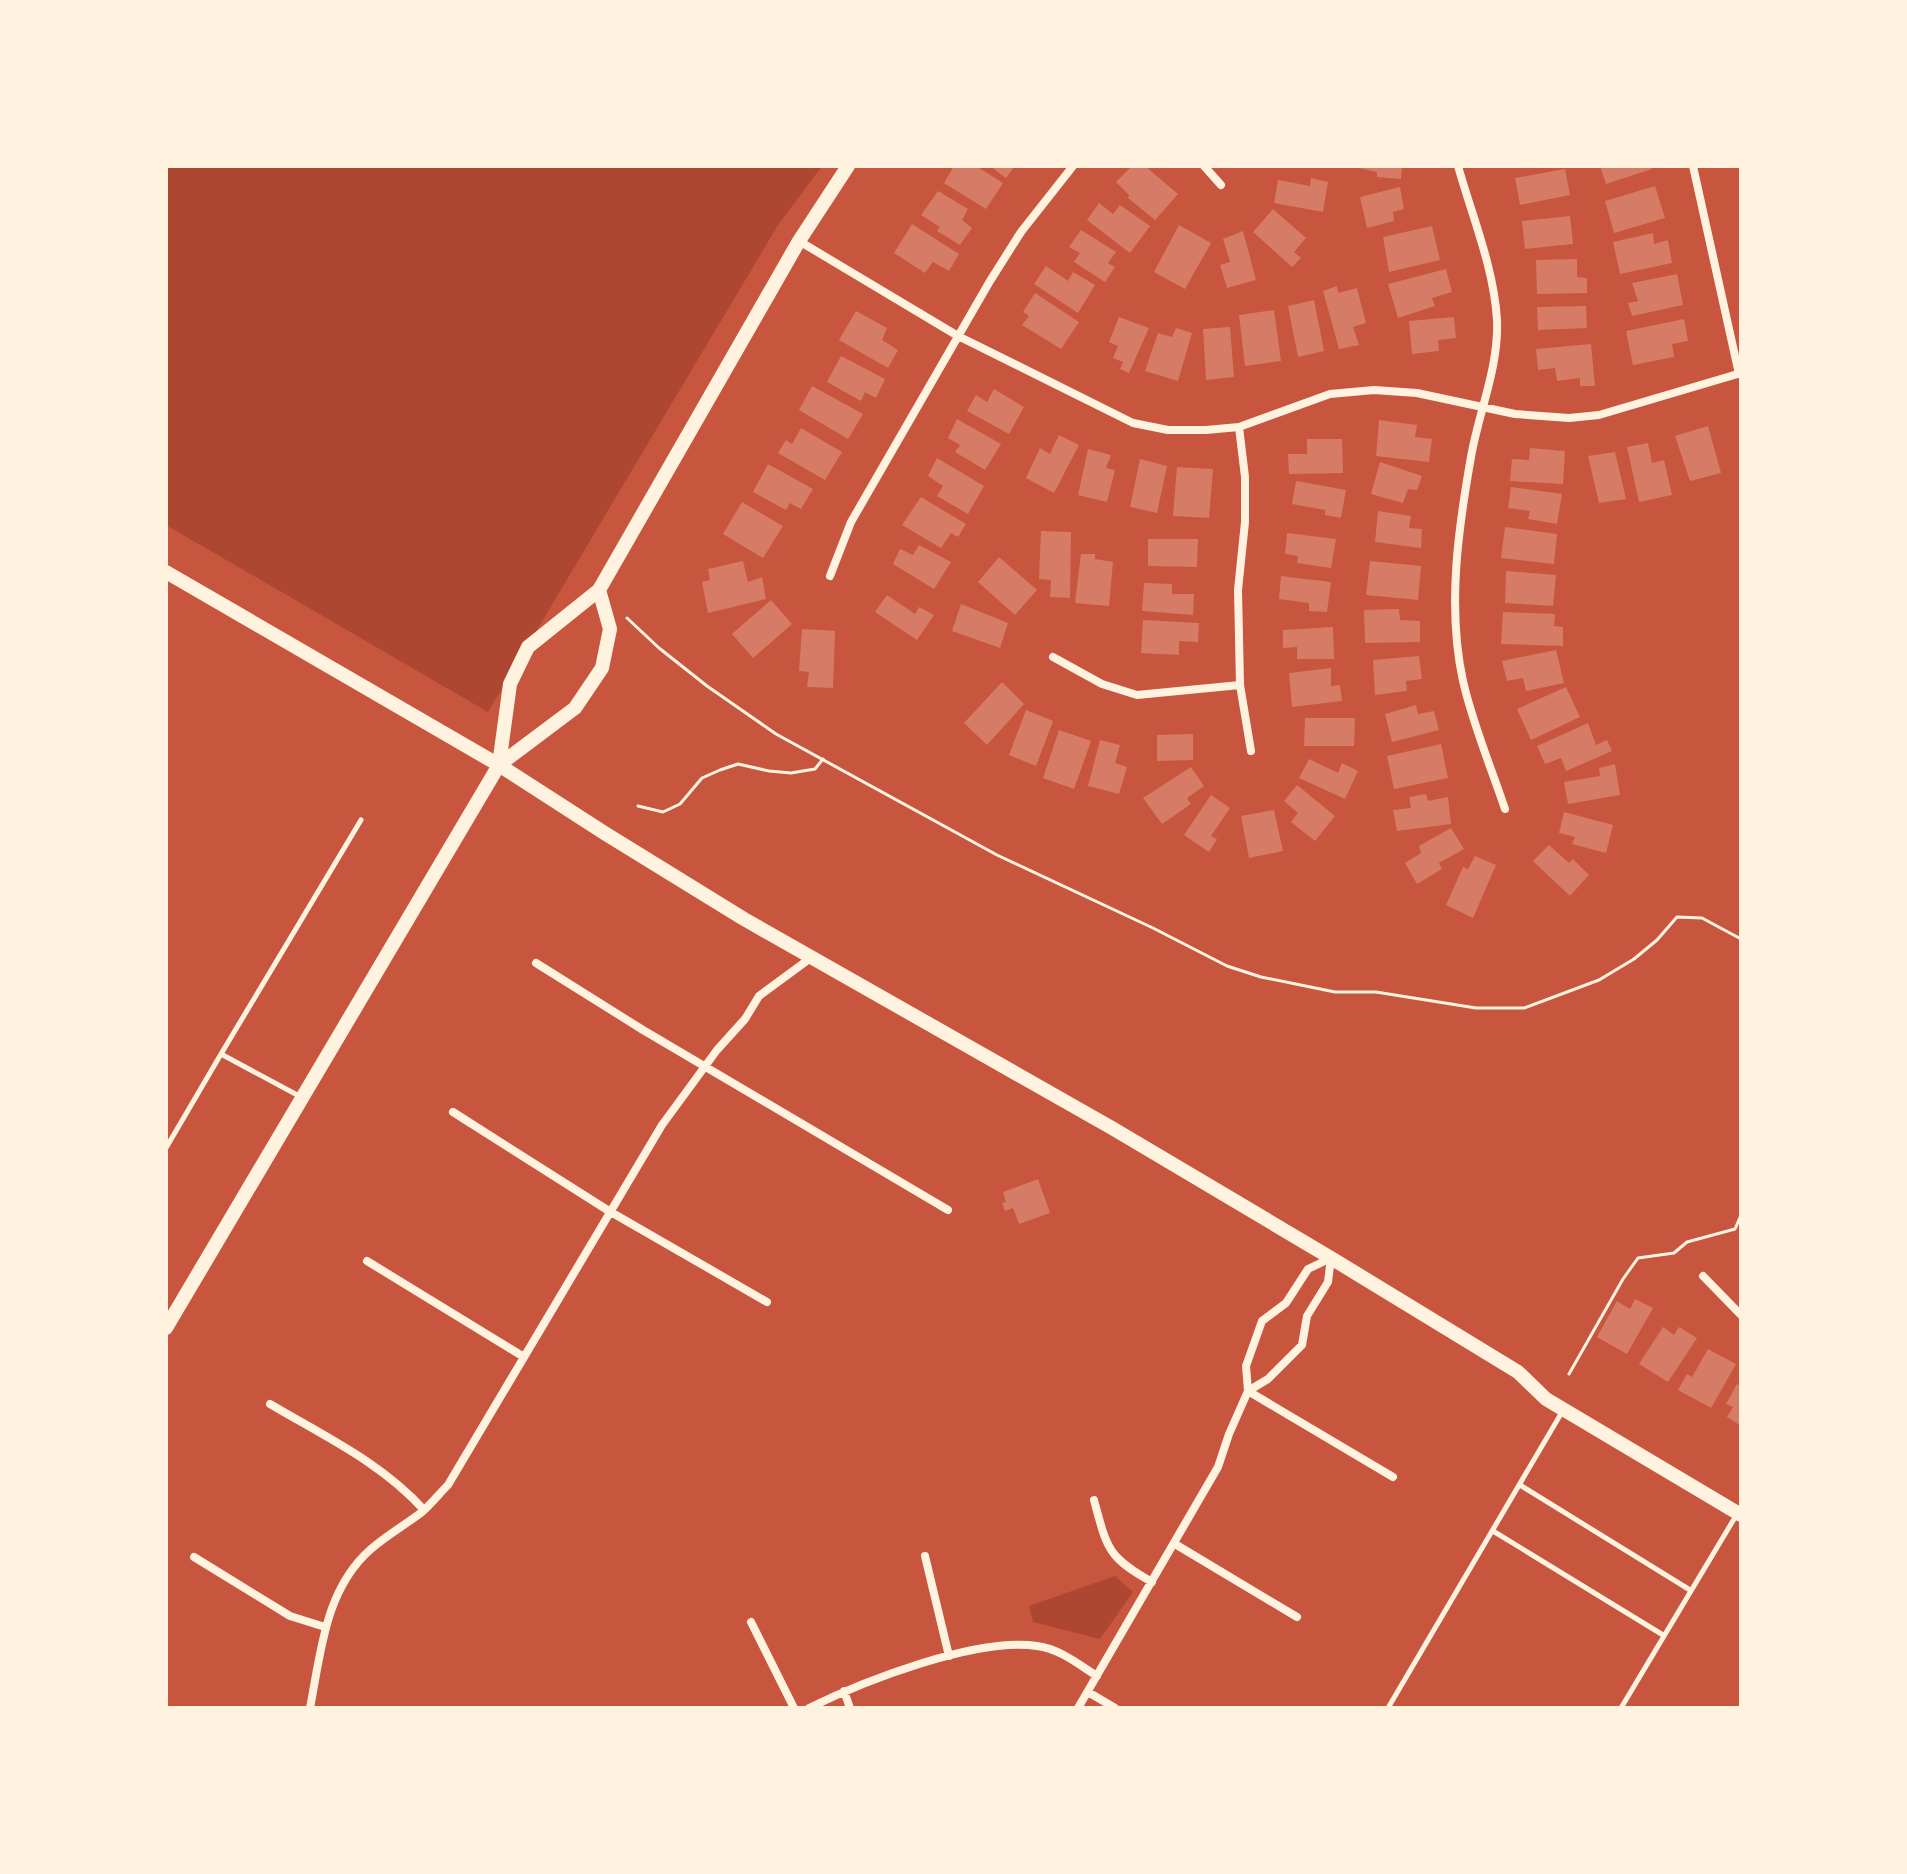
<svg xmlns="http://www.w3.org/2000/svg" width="1907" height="1874" viewBox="0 0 1907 1874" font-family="'Alegreya Sans',sans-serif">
<rect width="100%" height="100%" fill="#c8553d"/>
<path fill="#ae4732" d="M166 166H822L778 225 488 712 166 525Z
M1115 1576 1133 1592 1100 1639 1033 1622 1029 1606Z"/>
<path fill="#d67c66" d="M954 166H976L1003 183 986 209 944 183Z
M990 166H1015L1006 178Z
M1132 166H1145L1178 194 1155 220 1128 198 1129 195 1116 182Z
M1350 166H1402L1401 179 1377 177V172Z
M1600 166H1651L1652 169 1606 184Z
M1565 169 1570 195 1520 205 1515 178Z
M1311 178 1328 182 1323 212 1274 203 1278 180 1310 186Z
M1655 186 1665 218 1614 233 1605 201Z
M1400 187 1404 209 1393 212 1394 221 1367 228 1360 197Z
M938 191 968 209 962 220 972 228 960 245 937 231 940 227 921 215Z
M1099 203 1113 214 1120 205 1150 226 1130 253 1087 220Z
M1273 209 1306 238 1294 252 1301 258 1292 267 1253 232Z
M1570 216 1573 244 1525 249 1522 221Z
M912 224 959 254 949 271 933 262 925 273 894 253Z
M1179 225 1211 243 1185 289 1154 272Z
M1432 226 1440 260 1389 272 1383 237Z
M1081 230 1116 252 1108 263 1115 267 1105 282 1074 262 1080 253 1069 247Z
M1243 231 1256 280 1227 288 1220 265 1230 262 1223 239Z
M1653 233 1654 244 1668 240 1672 263 1620 274 1613 242Z
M1577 259V277L1587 278V293L1537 294 1536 260Z
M1046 266 1068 281 1073 272 1095 285 1078 313 1034 284Z
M1446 269 1452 292 1432 298 1435 306 1398 318 1388 284Z
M1677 274 1683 305 1632 316 1628 303 1638 301 1632 283Z
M1337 286 1338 293 1357 288 1366 323 1353 327 1359 345 1339 349 1323 291Z
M1035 293 1079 322 1061 349 1022 325 1029 316 1023 312Z
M1314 300 1324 351 1298 357 1288 306Z
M1586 306 1587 328 1538 330 1537 307Z
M1274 310 1281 361 1245 366 1239 315Z
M856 311 887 328 882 340 898 350 888 368 839 340Z
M1119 317 1149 328 1129 373 1120 369 1123 362 1113 358 1118 346 1109 342Z
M1454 317 1456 338 1438 340 1439 351 1412 354 1409 321Z
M1684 319 1688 341 1672 344 1674 357 1633 365 1626 331Z
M1230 327 1234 377 1206 380 1203 329Z
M1176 328 1192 333 1178 381 1145 371 1158 333 1172 337Z
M1591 344 1595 386H1580V378L1557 381 1555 368 1538 370 1536 349Z
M841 356 885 379 876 398 865 392 861 401 827 382Z
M812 386 863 414 848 439 799 410Z
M994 389 1024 407 1009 434 967 411 976 395 987 402Z
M957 419 1001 444 985 470 955 452 960 445 948 438Z
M1379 420 1417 425 1415 437 1432 439 1429 462 1376 456Z
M1708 426 1721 473 1690 481 1675 436Z
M801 428 842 452 825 480 778 453 786 440 792 444Z
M1059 435 1079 445 1054 493 1026 478 1040 448 1050 454Z
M1307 439H1342L1343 473 1289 474 1288 454H1307Z
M1648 443 1652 463 1664 460 1672 495 1639 502 1627 447Z
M1530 448 1565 451 1563 484 1510 481 1512 459 1529 460Z
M1088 449 1111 455 1106 468 1115 470 1107 502 1078 495Z
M1615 452 1626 499 1599 503 1588 456Z
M937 458 984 486 968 514 937 496 943 486 928 476Z
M1140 459 1167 466 1157 513 1130 507Z
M1380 462 1422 476 1417 490 1408 489 1403 503 1371 494Z
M768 464 813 489 801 509 790 503 786 510 753 492Z
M1177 467 1213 469 1209 518 1173 516Z
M1296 481 1346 490 1341 518 1325 515V510L1292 504Z
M1511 487 1562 494 1557 524 1528 519 1530 511 1508 508Z
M921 497 966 524 958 537 951 533 941 548 902 525Z
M742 502 783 526 763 558 723 534Z
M1378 511 1411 516 1409 528 1422 529 1421 548 1375 542Z
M1505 527 1557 534 1554 564 1501 558Z
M1041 531 1071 532 1070 598 1050 597 1051 580 1039 579Z
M1287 533 1336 539 1331 568 1297 563 1298 556 1285 554Z
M1148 539H1198L1197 567 1148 566Z
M919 545 951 562 934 589 893 564 900 549 913 555Z
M1081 554H1095V559L1113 562 1109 606 1075 603Z
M999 557 1037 590 1015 615 978 582Z
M743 561 748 582 762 577 766 599 708 613 702 582 710 580 708 569Z
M1370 561 1421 566 1418 600 1366 595Z
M1506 571 1556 575 1553 606 1505 603Z
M1281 576 1331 582 1327 612 1309 611V603L1279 599Z
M1144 583 1172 584V594H1194L1193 615 1142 611Z
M887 595 915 614 919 607 934 615 917 640 875 612Z
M771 600 792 624 753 658 732 634Z
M961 604 1008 623 1000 648 952 631Z
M1399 609 1400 620 1420 621V642L1365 643 1364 610Z
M1503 612 1555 614 1554 626 1563 627V646L1501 644Z
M1143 620 1199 623 1198 642 1179 641V655L1141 653Z
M1333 627 1334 659H1297V647L1283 648V630Z
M802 629 835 631 833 688 807 687 809 672 799 671Z
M1556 650 1564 683 1526 691 1523 678 1507 681 1502 661Z
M1419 656 1422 679 1406 681 1407 691 1375 695 1373 660Z
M1331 668V686L1340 685 1342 701 1292 707 1289 673Z
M1002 682 1024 704 987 745 964 723Z
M1566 687 1580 717 1531 740 1517 709Z
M1416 705 1418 714 1434 711 1439 730 1392 742 1385 714Z
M1026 710 1053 721 1036 766 1009 755Z
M1305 718H1355L1354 746H1304Z
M1588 723 1596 745 1607 740 1612 751 1566 771 1561 758 1545 764 1537 746Z
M1059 730 1091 741 1074 789 1043 778Z
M1193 734V760L1157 761V735Z
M1100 740 1120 745 1115 763 1127 767 1119 794 1088 786Z
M1441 744 1448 778 1394 789 1387 756Z
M1309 759 1338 773 1342 763 1358 771 1345 799 1299 778Z
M1615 764 1620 795 1568 804 1564 782 1600 776 1599 768Z
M1191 767 1204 786 1187 798 1191 804 1162 824 1143 798Z
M1297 785 1335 816 1315 841 1291 822 1298 813 1284 801Z
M1426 794 1428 801 1448 797 1451 824 1397 831 1393 810 1411 808 1409 797Z
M1211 795 1230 808 1211 836 1217 839 1209 852 1184 835Z
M1274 810 1283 851 1249 858 1241 816Z
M1564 812 1613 825 1606 853 1572 844 1575 837 1559 833Z
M1451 828 1464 849 1439 863 1442 869 1417 884 1405 863 1421 853 1419 846Z
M1549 845 1569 863 1573 859 1589 875 1570 896 1533 861Z
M1475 856 1496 865 1473 918 1446 905 1463 867 1468 869Z
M1038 1179 1050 1213 1019 1224 1013 1208 1005 1211 1002 1203 1006 1202 1003 1192Z
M1635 1299 1653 1308 1627 1354 1597 1337 1617 1301 1630 1309Z
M1663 1327 1674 1335 1679 1327 1697 1338 1668 1382 1639 1364Z
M1708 1349 1736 1364 1711 1408 1678 1390 1687 1374 1692 1377Z
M1737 1384 1741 1387V1426L1727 1417 1733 1407 1726 1404Z"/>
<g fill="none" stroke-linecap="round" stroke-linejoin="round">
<path stroke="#fff3e0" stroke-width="3" d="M627 618 659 648 707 686 776 734 997 855 1153 928 1227 966 1261 977 1335 992H1376L1476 1008H1524L1599 980 1634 959 1657 940 1677 917 1702 918 1741 939
M638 806 663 812 680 804 702 778 720 770 738 764 769 771 791 773 815 769 823 759
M1569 1374 1623 1279 1638 1258 1674 1253 1687 1242 1735 1229 1741 1215"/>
<path stroke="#fff3e0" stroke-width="5" d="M221 1054 361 820
M166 1148 221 1054 301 1097
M1520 1485 1690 1590
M1493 1531 1663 1635
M1388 1708 1562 1412
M1621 1708 1737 1514"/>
<path stroke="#fff3e0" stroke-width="8" d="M1204 166 1221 185
M1458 166C1472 216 1494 268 1497 320 1499 367 1479 411 1471 457 1458 530 1447 608 1463 681 1473 725 1491 767 1505 809
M1693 166 1739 374
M799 241 958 336 1133 423 1168 430H1206L1239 427 1330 394 1374 390 1417 393 1515 414 1569 418 1599 415 1741 373
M1239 427 1245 477V522L1238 590 1240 685 1251 751
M830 576 851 522 990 281 1021 232 1073 166
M1053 657 1102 684 1137 695 1240 685
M536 963 643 1030 948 1210
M453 1112 609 1211 767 1302
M367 1261 524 1357
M1703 1276 1741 1315
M1248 1391 1393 1477
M1248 1391 1268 1379 1302 1345 1307 1316 1328 1282 1331 1258
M270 1404C324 1436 382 1463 424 1510
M1094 1500C1107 1548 1107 1557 1152 1582
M1175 1544 1297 1617
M925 1556 949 1656
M194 1557 290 1616 325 1627
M751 1622 794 1708
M844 1691 850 1708
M1088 1692 1115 1708
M310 1708C321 1652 325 1589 371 1549 387 1535 405 1525 422 1512 431 1504 439 1494 448 1485L662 1125 717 1050 745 1019 759 996 812 957
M809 1708C864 1681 976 1637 1037 1646 1060 1649 1078 1664 1097 1676
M1078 1708 1218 1467 1229 1434 1248 1391 1246 1366 1262 1321 1286 1303 1308 1269 1331 1258"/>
<path stroke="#fff3e0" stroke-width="14" d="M499 765 575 708 602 668 610 629 599 590
M166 1328 499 765 510 684 528 647 599 590 799 241 848 166"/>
<path stroke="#fff3e0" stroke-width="14" d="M166 572 499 765 606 834 744 919 1112 1128 1331 1258 1518 1372 1546 1399 1741 1515"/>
</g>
<rect width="1907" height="1874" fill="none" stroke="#fff3e0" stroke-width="336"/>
</svg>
